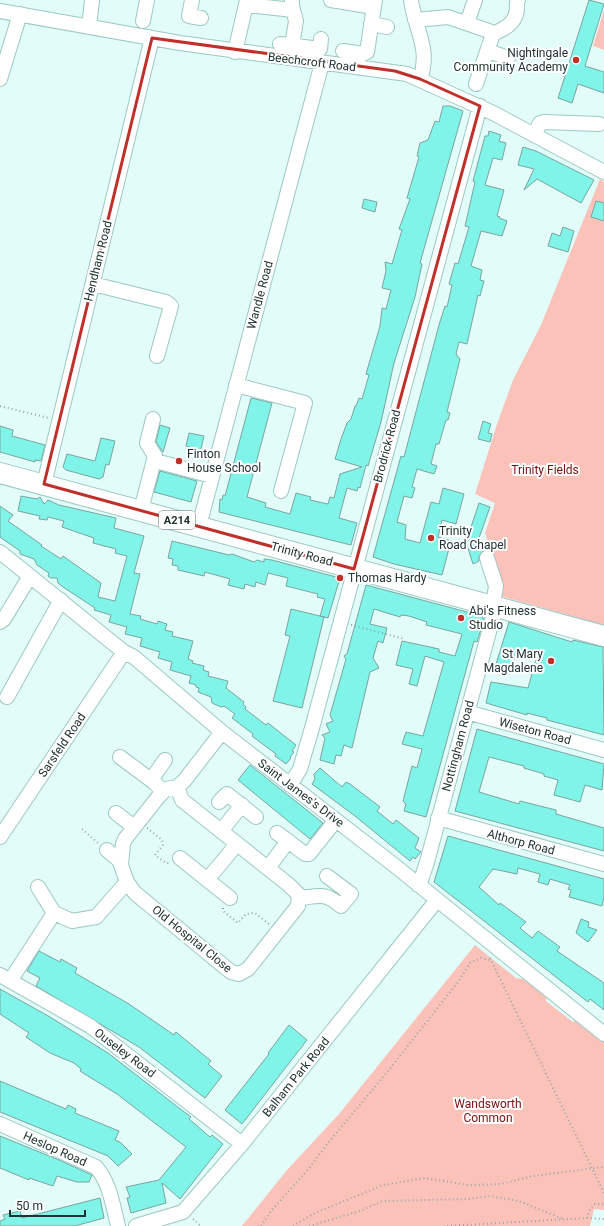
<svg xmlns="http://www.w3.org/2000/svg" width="604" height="1226" viewBox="0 0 604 1226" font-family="Roboto,sans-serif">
<rect width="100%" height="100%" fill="#e2fdf9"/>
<path fill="#fbc2ba" d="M604 10V50L593 46Z
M600 179 604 182V625L500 596 503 591 485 533 495 503 475 494 497 424 513 380 541 325Z
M475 945 516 978 523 979 547 997 546 1001 573 1022 576 1018 604 1042V1210L594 1209 590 1226H242L287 1170 339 1114Z"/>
<path fill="#80f4e8" stroke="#79a5a0" d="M589 0 604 4 585 66 604 72V93L578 84 572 103 558 98Z
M443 106H450L463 111 420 263 422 264 415 297 394 363 381 422 368 466 366 465 360 488 358 487 357 491 347 488 339 518 357 523 351 545 219 512 220 499 222 500 223 495 225 496 251 398 272 403 247 497 266 503 265 507 290 514 296 493 311 497 310 500 328 504 330 497 334 498 340 474 362 467 335 459 341 439 347 423 351 419 355 406H356L359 398 362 399 369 375 366 374 380 326 382 308 386 309 391 290 382 288 386 271 385 262 392 264 402 230 399 229 410 199 407 198 419 157 417 156 420 143 428 140 435 121 439 122Z
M489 131 501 135 499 141 506 143 502 160 493 158 485 185 504 190 497 216 500 217 499 218 507 221 502 236 481 231 471 266 482 270 480 280 484 281 480 296 478 295 467 344 459 342 456 354 460 359 447 412 450 413 448 420H446L439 444H436L431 464 437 466 434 474 417 469 412 487 415 488 412 498 404 496 397 522 406 525 405 539 420 543 431 502 439 504 443 488 464 494 456 524 442 520 438 537 451 541 442 575 394 564 373 557 401 456 404 457 439 325 445 306 447 307 452 285 449 284 455 263 458 264 469 227 465 226 475 182 473 181 485 136H488Z
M523 147 536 151 594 180 581 203 537 179 524 190 534 169 518 165Z
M364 199 377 202 375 212 362 208Z
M596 201 604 203V221L591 217Z
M563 227 574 231 568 252 548 246 552 233 560 236Z
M483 421 491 424 488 433 492 434 490 442 478 439Z
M160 425 170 428 163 452 156 442Z
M0 426 13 430 12 436 45 445 41 461 35 460V462L0 452Z
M189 433 204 436 200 453 192 451V448L186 446Z
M101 438 115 441 109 465 106 464 103 477 99 479 66 470 63 467 67 454 95 461Z
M160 471 197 481 191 502 154 492Z
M21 496 37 499 40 497 44 504 48 500 59 505 116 518 114 528 144 536 134 573 140 574 130 614 141 616 140 619 157 624 158 621 167 624 165 630 173 632 172 636 193 641 188 659 193 661 192 663 204 666 203 670 209 672 208 676 228 681 226 688 244 702 243 704 246 707 245 709 266 725 268 723 296 745 292 751 294 752 290 757 291 758 286 764 275 756 276 754 252 736 253 734 232 718 235 714 224 706 221 707 212 703 211 697 198 692 199 688 196 687V685L189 683 191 676 170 670 172 662 158 658 160 652 140 646 142 638 125 634 127 627 109 622 111 615 94 610 95 608 63 587 58 583 57 578H51L48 576 49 573 37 565 34 559 20 554V551L0 537V506L13 515 8 521 42 545 41 546 61 559 63 556 101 583 98 597 115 601 127 556 115 553 116 549 93 543 94 538 62 527 64 521 48 517 47 520 39 519 40 516 18 511Z
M479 503 490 507 479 538 484 550 479 556V561L473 564 466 542Z
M172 541 229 555 232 554 254 562 257 560 264 562V559L272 560 340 578 328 618 320 616 325 599 317 597 318 594 286 586 288 578 268 573 265 585 256 582 255 587 245 584 244 589 228 585 230 579 205 572 204 576 178 570V566L172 565 173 559 168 558Z
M366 585 482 616 484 620 477 642 474 641 426 817 404 811 406 804 403 801 412 766 417 768 422 749 402 744 406 732 423 736 444 662 425 656 417 686 409 684 413 669 396 665 402 641 439 649V652L455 656 462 634 426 625 427 622 409 616 401 615 400 617 374 609 370 624 387 628 383 643 378 641 373 658 379 668 370 672 352 748 344 745 341 756 336 755 334 764 320 760 325 738 322 735 330 732 326 724 333 721 330 715 346 659 344 656 347 654Z
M291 609 324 617 302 708 273 701 290 636 285 635Z
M509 622 572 642 573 640 603 647 604 735 547 720V718L527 713V715L486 703 491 682 528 688 536 659 516 653 511 669 496 664Z
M477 729 604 764 602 790 585 785 580 802 554 795 558 780 544 776V774L524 768V766L489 757 479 792 519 804 520 801 556 810V814L604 828V851L455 811Z
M250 765 323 823 310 839 238 780Z
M320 768 342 787 346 782 350 784 380 807 377 811 393 824 396 820 419 838 415 848 421 852 415 859 413 857 410 861 355 816 312 784 315 779 314 774Z
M448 836 604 879V897L602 906 569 897 571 890 568 889 570 885 550 879 548 885 538 882 540 874 518 868 517 874 493 869 479 887 499 905 500 903 526 922 520 928 532 938 538 931 560 947 557 951 604 983V1010L590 999 588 1002 434 882Z
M581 919 589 922 588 927 597 930 588 942 576 933Z
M39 951 60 962 61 959 77 968 75 973 129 1004 174 1035 176 1032 211 1061 208 1064 222 1076 205 1098 139 1047 36 986 40 978 27 971Z
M0 989 50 1017 108 1053 179 1108 191 1117 189 1119 210 1137 212 1135 223 1144 180 1199 162 1183 166 1203 131 1213 127 1198 130 1197 126 1187 159 1180 186 1147 117 1094 80 1071 81 1069 74 1063 50 1053 26 1037 29 1033 0 1014Z
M289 1025 307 1040 242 1124 225 1110 269 1054 268 1053Z
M0 1081 66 1109 68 1105 76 1109 75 1113 119 1131 115 1140 120 1142 132 1154 118 1166 108 1156 0 1112Z
M0 1136 59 1160 92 1175 89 1182H77L57 1176 53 1186 29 1178V1180L0 1168Z
M100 1198 104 1218 82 1224 75 1226H0V1221L5 1219 3 1215 20 1211 22 1218Z"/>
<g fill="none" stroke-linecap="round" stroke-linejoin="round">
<defs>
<path id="minor" d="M192 0 189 16 201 18
M292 0V6L296 21 292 46
M331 0 374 7
M411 0C415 30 431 49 420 79
M247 5 293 10
M0 11 180 43 407 74 493 113 604 172
M415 20 448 17 489 31 493 34 476 84
M143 21 147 0
M467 23 475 0
M371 24 387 27
M89 27 92 0
M493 34C504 29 515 24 517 10 517 6 516 4 518 0
M280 44 320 49 321 39
M343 51 363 54 367 52 375 0
M488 51 508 58
M235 52 247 0
M0 79 20 14
M534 135 540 123 544 122 599 124
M93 284 166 302 171 306 157 356
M236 385 305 403 281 491
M163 463 212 476
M44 484 152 38
M141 510 155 456 147 443 153 419
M199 526 322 63
M0 552 124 652 134 657 222 732 394 865 604 1034
M487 558 496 586 493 605
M0 622 4 619 30 576
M7 697 61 600
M467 712 604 750
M120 757 155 783 163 792
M151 780 165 760
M290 785 300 769 312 728 480 106
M177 787 182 800 289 885 299 895 298 906 248 969 239 974 231 972 135 893 127 882 121 865 123 844 125 839 159 796 166 789Z
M177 787 184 781 222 732
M219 802 227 794 256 817
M116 813 134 827
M438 818 604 864
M221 831 242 805
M277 833 288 841
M0 837 124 652
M107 850 121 862
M180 858 230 898
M268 868 288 841 305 854H309L336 820
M207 880 237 844
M418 885 421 880 427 862 496 606
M38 887 54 913 72 921 96 917 127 882
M300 898C319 896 325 892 341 906L351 894 327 876
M0 975 90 1026 242 1144
M10 981 54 913
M0 1124 96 1167C110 1183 113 1206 118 1226
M136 1226 183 1212 242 1144 437 900"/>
<path id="highway" d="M0 473 604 636"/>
</defs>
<use href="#minor" stroke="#9cc8c3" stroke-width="16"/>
<use href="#highway" stroke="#9cc8c3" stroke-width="22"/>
<path stroke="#90a7a4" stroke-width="2" stroke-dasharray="1 3" stroke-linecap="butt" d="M0 406 49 418
M351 625 405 639
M147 828 162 840 163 845 155 855 166 863H169
M82 829 98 843
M223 908V911L238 923 246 914 255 913 269 924
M490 958 604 1193
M587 1218 589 1211 594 1204H604
M193 1219 201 1226
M261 1226 271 1211 310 1167 328 1143 384 1076 458 982 470 963 481 958 490 960
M293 1226 313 1214 383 1185 425 1178 468 1185 501 1184 533 1176 604 1167
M309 1226 360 1211 383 1201 468 1199 490 1196 519 1201 563 1219
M447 1226 587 1218 604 1219"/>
<use href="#minor" stroke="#fff" stroke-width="14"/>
<use href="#highway" stroke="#fff" stroke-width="20"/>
</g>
<path fill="none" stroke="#bf302b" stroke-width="3" stroke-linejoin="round" d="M152 38 395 71 420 79 480 106 354 569 44 484Z"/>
<g fill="#bf302b" stroke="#fff" stroke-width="1.5">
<circle cx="576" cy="60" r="4"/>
<circle cx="179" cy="461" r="4"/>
<circle cx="431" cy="538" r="4"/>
<circle cx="340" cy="578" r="4"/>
<circle cx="461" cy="618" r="4"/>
<circle cx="551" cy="661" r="4"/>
</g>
<g text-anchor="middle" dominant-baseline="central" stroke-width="4" stroke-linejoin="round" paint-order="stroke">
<rect fill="#fff" stroke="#63706e" stroke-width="1" x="159" y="511" width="36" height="18" rx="3"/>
<g font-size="11" font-weight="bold" fill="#203230">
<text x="177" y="520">A214</text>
</g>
<g font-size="12" fill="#203230" stroke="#fff" text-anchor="start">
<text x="568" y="53" text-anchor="end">Nightingale<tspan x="568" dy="14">Community Academy</tspan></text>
<text x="187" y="454">Finton<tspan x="187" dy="14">House School</tspan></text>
<text x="439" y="531">Trinity<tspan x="439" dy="14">Road Chapel</tspan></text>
<text x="348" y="578">Thomas Hardy</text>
<text x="469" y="611">Abi's Fitness<tspan x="469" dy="14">Studio</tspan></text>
<text x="543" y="654" text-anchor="end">St Mary<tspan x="543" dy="14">Magdalene</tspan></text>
</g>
<g font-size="12" fill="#203230" stroke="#fff">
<text transform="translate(312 62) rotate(7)">Beechcroft Road</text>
<text transform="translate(98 261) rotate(-76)">Hendham Road</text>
<text transform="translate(260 295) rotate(-75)">Wandle Road</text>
<text transform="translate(387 446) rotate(-75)">Brodrick Road</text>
<text transform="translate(302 554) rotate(15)">Trinity Road</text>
<text transform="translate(535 731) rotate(15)">Wiseton Road</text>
<text transform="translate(62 745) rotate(-56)">Sarsfeld Road</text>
<text transform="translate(458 746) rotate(-75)">Nottingham Road</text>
<text transform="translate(301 793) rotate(37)">Saint James's Drive</text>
<text transform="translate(521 842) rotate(15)">Althorp Road</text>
<text transform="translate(192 939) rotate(39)">Old Hospital Close</text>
<text transform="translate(125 1053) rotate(37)">Ouseley Road</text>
<text transform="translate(296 1077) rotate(-51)">Balham Park Road</text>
<text transform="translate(55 1149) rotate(24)">Heslop Road</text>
</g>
<g font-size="12" fill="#770f0f" stroke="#fff">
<text x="545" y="470">Trinity Fields</text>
<text x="488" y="1104">Wandsworth<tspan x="488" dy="14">Common</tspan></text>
</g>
</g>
<path d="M10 1210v6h75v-6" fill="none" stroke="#203230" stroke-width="2"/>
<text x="16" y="1210" font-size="12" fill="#203230" stroke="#ffffff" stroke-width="3" paint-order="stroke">50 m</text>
</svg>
